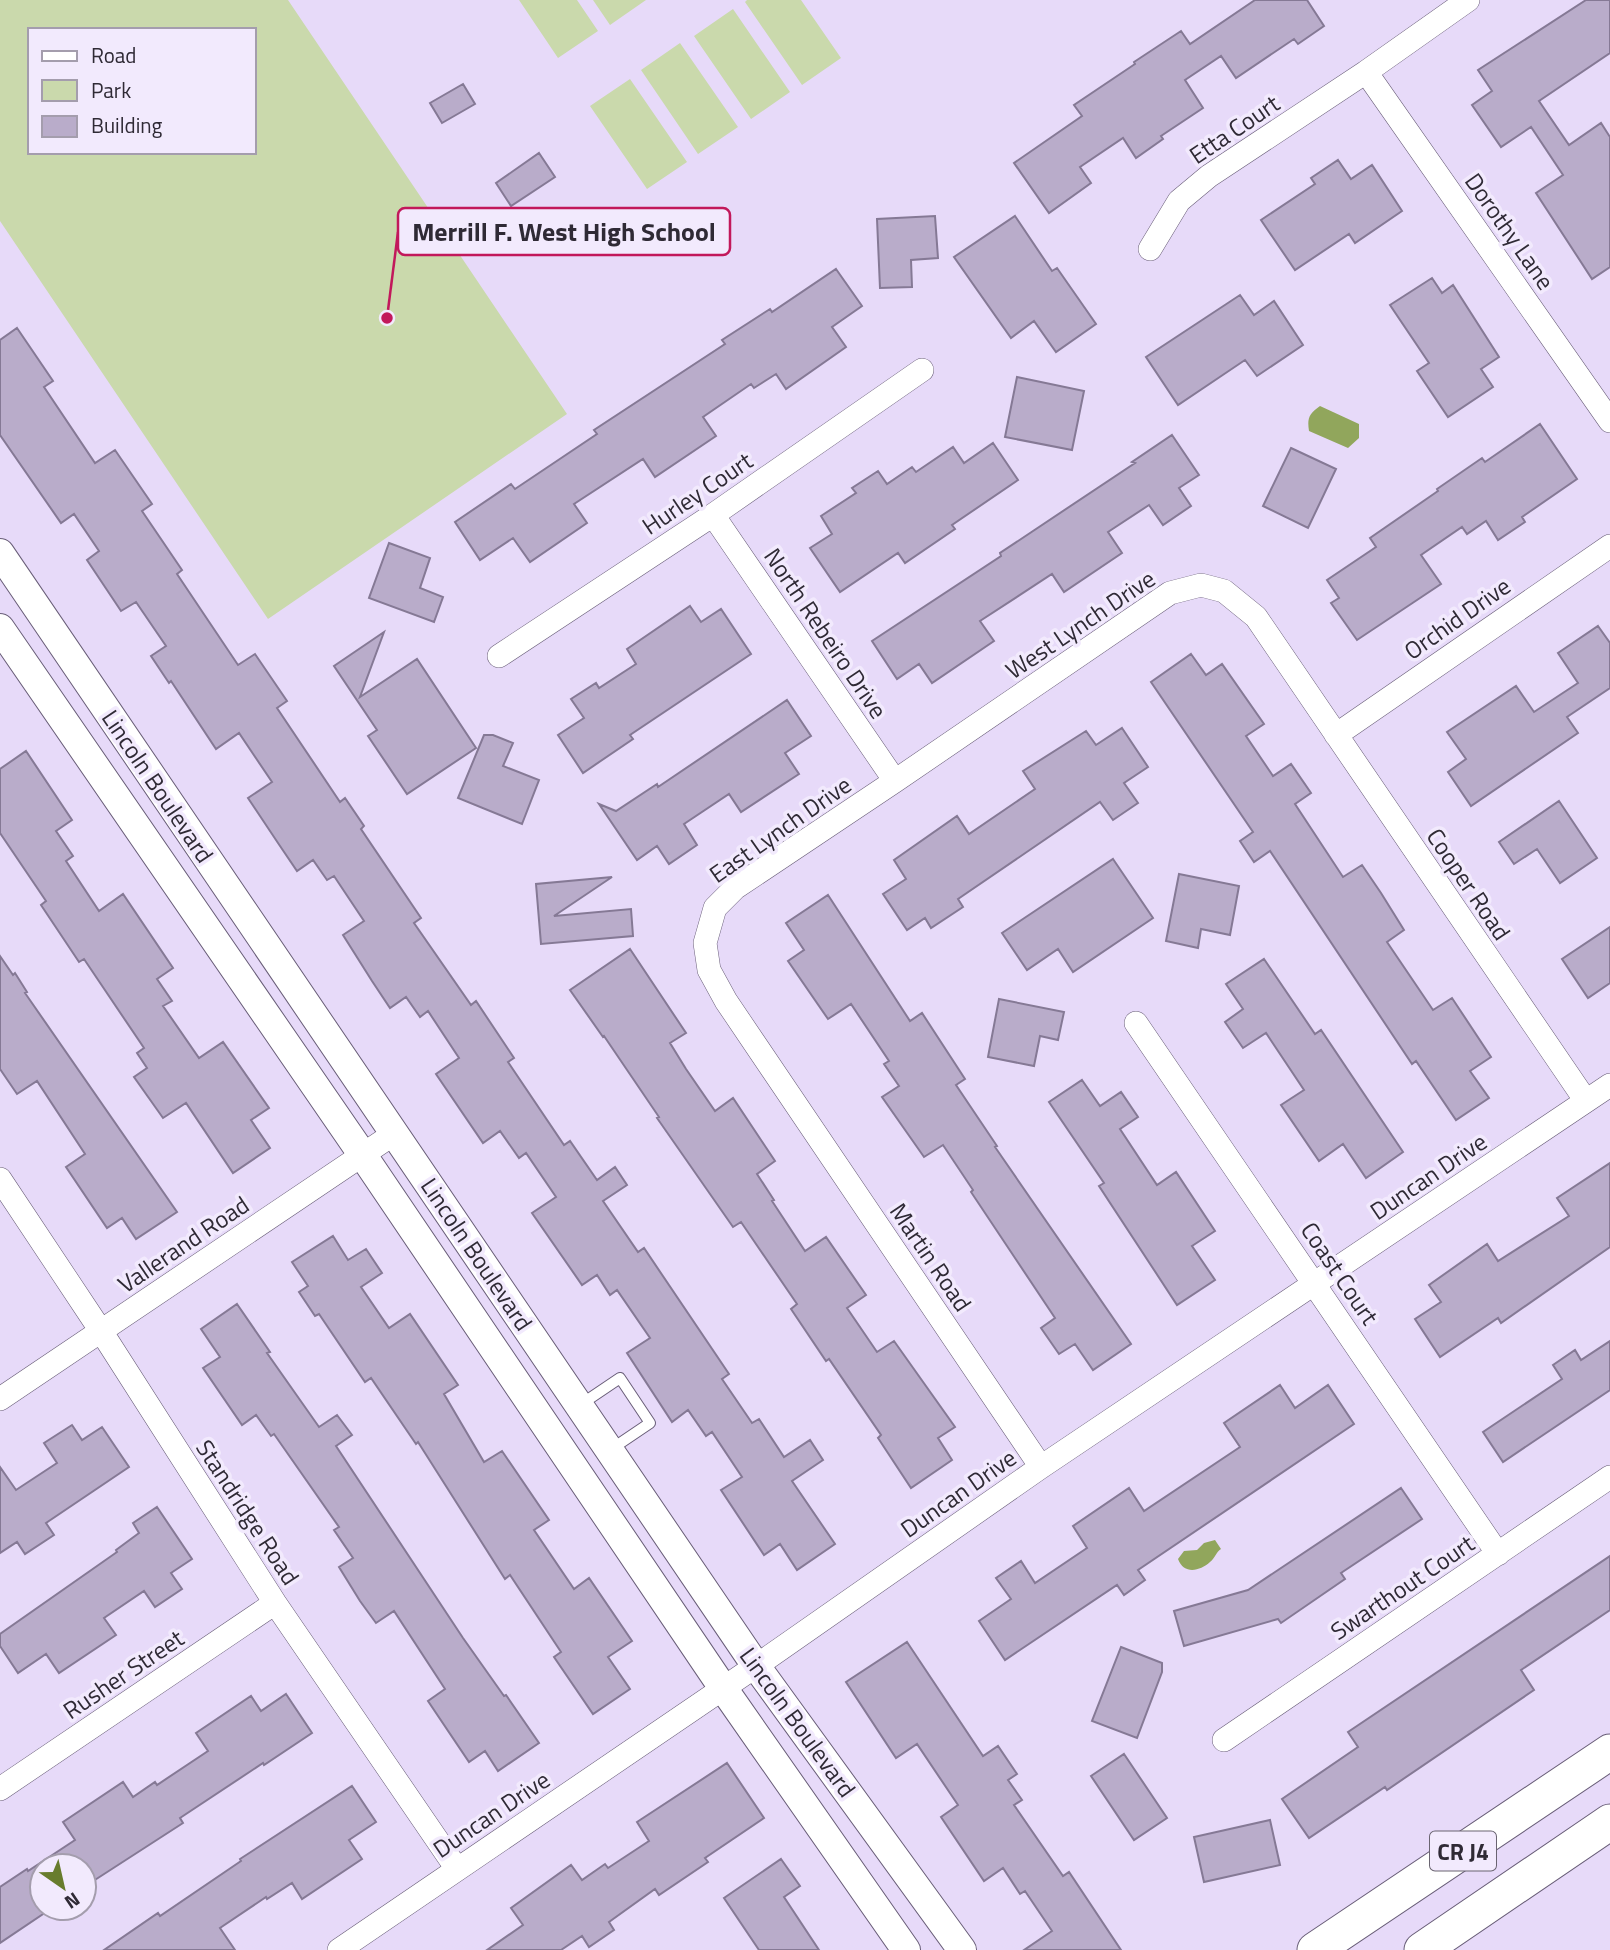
<svg xmlns="http://www.w3.org/2000/svg" width="1610" height="1950" viewBox="0 0 1610 1950" font-family="'Titillium Web',sans-serif">
<rect width="100%" height="100%" fill="#e7daf9"/>
<path fill="#cad9ac" fill-rule="evenodd" d="M0 0H288L567 414 268 619 0 221ZM30 30H254V152H30Z
M519 0H577L598 31 558 58Z
M593 0H646L610 25Z
M747 0H801L841 58 802 85 745 2Z
M733 9 790 92 751 119 694 36Z
M680 43 738 127 698 154 641 70Z
M630 79 687 162 647 189 590 106Z"/>
<path fill="#91a65c" d="M1320 406 1359 424V438L1348 448 1309 431C1307 418 1309 414 1320 406Z
M1215 1540 1221 1549C1216 1552 1215 1558 1210 1562 1200 1571 1184 1575 1178 1559L1184 1551 1197 1550 1204 1543Z"/>
<path fill="#b9acca" stroke="#857995" stroke-width="2" d="M1255 0H1307L1324 26 1298 44 1294 39 1236 78 1221 56 1185 80 1203 108 1161 136 1163 139 1136 158 1123 138 1080 167 1091 183 1049 213 1014 163 1082 116 1074 105 1135 64 1134 62 1181 31 1190 44Z
M1586 0H1610V53L1539 101 1569 145 1601 123 1610 137V267L1592 279 1536 193 1563 175 1531 127 1501 147 1472 105 1492 91 1478 70Z
M463 84 475 104 442 123 430 103Z
M539 153 555 177 511 206 496 183Z
M1338 160 1351 179 1372 165 1402 211 1355 243 1349 234 1295 270 1261 220 1315 184 1311 178Z
M935 216 938 258 911 260 912 287 880 288 877 219Z
M1015 216 1052 271 1057 268 1096 324 1056 352 1034 321 1011 338 954 257Z
M836 269 862 306 832 327 846 347 786 389 776 374 754 388 751 384 703 417 716 436 655 477 643 459 574 504 587 523 530 562 513 538 480 560 455 522 511 484 515 489 597 434 594 430 725 344 722 340 770 309 772 312Z
M1432 278 1442 293 1453 285 1499 357 1481 369 1493 387 1448 417 1417 371 1429 363 1390 305Z
M1240 295 1254 315 1274 301 1303 345 1257 376 1245 360 1178 405 1146 357Z
M17 328 53 381 44 387 95 463 115 450 152 504 142 511 182 570 177 574 238 665 255 654 287 701 277 708 340 802 345 798 364 826 361 829 421 918 414 923 471 1005 476 1001 514 1058 508 1062 564 1145 570 1141 597 1180 615 1167 627 1185 603 1201 638 1252 644 1248 729 1374 722 1379 752 1423 759 1419 784 1457 810 1440 823 1460 792 1481 835 1544 797 1570 780 1544 764 1555 721 1490 742 1477 712 1432 706 1436 688 1410 672 1422 627 1353 650 1338 617 1290 610 1295 597 1275 582 1285 532 1213 556 1197 526 1153 519 1158 500 1131 483 1143 436 1074 459 1058 428 1011 420 1017 406 997 390 1008 372 981 343 935 364 921 334 876 327 880 313 860 297 871 278 843 248 798 272 782 239 733 216 749 171 681 169 683 151 656 166 646 136 602 121 611 87 560 99 551 74 514 61 523 0 435V340Z
M1017 377 1084 391 1072 450 1005 437Z
M1540 424 1577 479 1522 517 1525 522 1498 540 1486 521 1467 534 1462 527 1421 555 1441 584 1357 640 1331 603 1339 598 1327 580 1376 547 1370 538 1438 491 1437 489 1482 458 1485 462Z
M1172 435 1199 475 1179 488 1191 506 1163 525 1149 505 1108 532 1122 553 1064 592 1052 574 980 621 994 641 932 683 919 664 897 679 872 641 1001 556 1000 553 1135 463 1132 462Z
M993 443 1018 480 952 525 955 529 905 563 898 553 840 592 810 548 832 534 821 516 856 493 852 488 878 471 887 484 912 467 916 472 953 447 964 463Z
M1291 448 1336 469 1308 528 1263 506Z
M389 543 430 558 420 588 443 597 434 622 369 598Z
M690 606 701 622 721 609 751 654 630 735 633 739 583 773 558 735 584 718 571 699 596 683 599 688 636 664 627 649Z
M1598 626 1610 643V688L1567 717 1578 733 1471 806 1448 772 1466 759 1447 732 1516 686 1534 712 1578 683 1558 653Z
M384 632 360 697 417 659 476 748 407 794 368 736 377 730 334 666Z
M1191 654 1206 675 1222 664 1264 724 1246 736 1273 776 1291 764 1311 793 1295 804 1343 877 1362 865 1381 893 1404 930 1387 942 1433 1010 1452 998 1491 1057 1470 1071 1489 1098 1456 1120 1416 1061 1412 1064 1270 851 1254 862 1240 841 1253 832 1151 682Z
M787 700 811 736 785 753 799 774 741 812 729 794 684 824 697 845 669 864 657 846 637 860 599 804 616 811 657 784 658 787Z
M1122 728 1148 767 1124 783 1138 803 1113 820 1100 802 958 899 963 907 931 928 925 918 907 930 883 894 906 879 894 860 957 816 969 834 1035 789 1023 771 1086 731 1096 745Z
M484 735H493L513 743 503 766 539 780 522 824 458 798Z
M26 751 72 820 56 831 73 856 66 861 99 911 123 894 173 968 157 979 172 1001 163 1006 199 1058 223 1042 269 1108 251 1120 270 1148 233 1173 186 1103 163 1118 134 1077 147 1068 137 1053 144 1048 84 959 79 962 41 905 46 901 0 833V769Z
M1559 801 1597 858 1560 883 1537 849 1514 864 1499 842Z
M1113 859 1153 918 1073 972 1058 949 1027 970 1002 933Z
M1179 874 1239 886 1230 935 1201 929 1198 948 1166 941Z
M612 877 554 916 631 909 633 936 541 944 536 884Z
M828 895 910 1021 922 1013 965 1079 956 1085 997 1146 995 1147 1131 1344 1093 1370 1075 1344 1059 1354 1041 1328 1055 1318 971 1192 973 1190 943 1145 924 1157 882 1097 899 1086 884 1064 889 1061 851 1004 828 1019 788 961 804 950 786 923Z
M1610 927V983L1588 998 1562 959Z
M630 949 686 1033 670 1043 686 1069 715 1111 733 1098 775 1161 757 1174 774 1200 772 1201 805 1251 826 1237 866 1295 847 1308 877 1352 894 1341 955 1427 938 1438 952 1460 911 1488 878 1438 881 1435 829 1359 826 1361 791 1309 797 1304 741 1222 733 1227 657 1118 659 1117 604 1036 603 1037 570 990Z
M0 956 13 975 15 973 27 992 25 993 177 1212 136 1239 122 1218 107 1228 66 1167 85 1154 37 1081 17 1094 0 1069Z
M1264 959 1315 1034 1321 1030 1403 1152 1366 1178 1343 1144 1319 1161 1281 1105 1304 1090 1266 1033 1243 1048 1225 1022 1243 1009 1226 984Z
M999 999 1064 1012 1058 1040 1040 1036 1034 1066 988 1057Z
M1082 1080 1100 1106 1121 1092 1138 1117 1120 1129 1157 1185 1176 1172 1215 1231 1192 1246 1215 1280 1177 1305 1099 1186 1104 1183 1049 1102Z
M1610 1163V1247L1501 1323 1498 1318 1440 1357 1415 1319 1441 1302 1429 1285 1487 1244 1498 1261 1569 1216 1557 1198Z
M333 1236 348 1260 366 1249 382 1273 361 1287 389 1328 410 1314 458 1385 444 1394 484 1462 502 1451 549 1520 534 1530 574 1589 589 1578 632 1641 608 1657 630 1689 593 1714 554 1657 561 1652 510 1575 505 1579 418 1442 416 1444 371 1378 365 1382 319 1314 315 1316 299 1292 308 1286 292 1262Z
M237 1304 270 1352 267 1353 319 1427 337 1415 352 1435 336 1446 463 1638 504 1696 506 1695 539 1743 498 1771 485 1751 469 1762 428 1701 445 1689 394 1611 376 1623 360 1601 339 1567 353 1558 334 1530 339 1527 274 1434 271 1436 256 1415 242 1425 203 1368 220 1357 201 1329Z
M1610 1341V1390L1503 1462 1483 1432 1562 1379 1553 1365 1575 1350 1581 1360Z
M1280 1385 1295 1408 1328 1385 1354 1424 1138 1570 1145 1580 1124 1595 1117 1585 1005 1660 979 1621 1011 1599 996 1578 1021 1561 1035 1583 1087 1548 1073 1526 1129 1488 1144 1511 1240 1447 1224 1423Z
M72 1425 82 1440 102 1427 129 1467 46 1523 54 1535 25 1554 17 1542 0 1553V1467L16 1490 57 1463 44 1443Z
M1401 1488 1422 1519 1341 1573 1345 1579 1281 1623 1278 1619 1184 1646 1174 1611 1248 1590Z
M157 1507 192 1559 171 1573 182 1589 155 1607 144 1591 104 1618 116 1635 59 1673 46 1654 18 1673 0 1646V1634L117 1552 116 1550 139 1533 133 1523Z
M1610 1556V1610L1521 1670 1534 1690 1387 1790 1385 1787 1309 1838 1282 1799 1358 1747 1348 1732Z
M907 1642 983 1756 998 1746 1017 1774 1008 1780 1022 1800 1014 1805 1063 1876 1069 1872 1121 1950H1024L1052 1931 1025 1891 1020 1894 1003 1868 984 1881 941 1817 958 1805 917 1744 896 1758 846 1682Z
M1121 1647 1162 1663V1672L1137 1738 1092 1721Z
M286 1694 312 1733 264 1765 263 1763 180 1818 183 1823 84 1887V1866H42V1908H52L0 1943V1887L27 1869 28 1871 75 1840 63 1822 123 1782 133 1797 155 1782 157 1785 208 1751 196 1733 251 1696 261 1711Z
M1124 1754 1167 1818 1134 1840 1091 1776Z
M727 1763 764 1818 705 1858 708 1862 659 1895 655 1889 609 1922 614 1930 589 1947 582 1936 561 1950H487L523 1925 511 1908 571 1865 582 1880 605 1864 608 1868 649 1841 637 1822Z
M352 1786 376 1822 349 1840 362 1859 302 1899 292 1883 267 1899 266 1897 220 1928 235 1950H104L158 1913 160 1916 241 1861 240 1859Z
M1270 1820 1280 1865 1204 1882 1194 1837Z
M781 1859 800 1886 784 1897 819 1950H759L724 1898Z"/>
<g fill="none" stroke-linecap="round" stroke-linejoin="round">
<defs>
<path id="service" d="M580 1405 620 1378 650 1423 610 1450"/>
<path id="minor" d="M1366 72 1610 421
M1150 249 1179 201 1209 176 1366 72 1468 0
M713 515 895 781
M499 656 713 515 922 370
M1336 735 1610 546
M1136 1023 1498 1554
M0 1179 101 1331 275 1603 457 1869
M0 1399 395 1133
M1041 1467 726 1001 709 970 705 943 715 908 735 888 895 781 1170 593 1201 585 1224 591 1256 617 1586 1101
M1224 1740 1610 1477
M0 1789 275 1603
M339 1950 756 1666 1041 1467 1610 1085"/>
<path id="tertiary" d="M0 553 756 1666 962 1950
M0 628 362 1154 723 1688 906 1950"/>
<path id="primary" d="M1315 1950 1610 1752
M1422 1950 1610 1822"/>
</defs>
<use href="#service" stroke="#695e78" stroke-width="12"/>
<use href="#minor" stroke="#695e78" stroke-width="24"/>
<use href="#tertiary" stroke="#695e78" stroke-width="30"/>
<use href="#primary" stroke="#695e78" stroke-width="37"/>
<use href="#service" stroke="#fff" stroke-width="10"/>
<use href="#minor" stroke="#fff" stroke-width="23"/>
<use href="#tertiary" stroke="#fff" stroke-width="28"/>
<use href="#primary" stroke="#fff" stroke-width="35"/>
</g>
<g text-anchor="middle" dominant-baseline="central" stroke-width="7" stroke-linejoin="round" paint-order="stroke">
<rect fill="#f2eafd" stroke="#6a6471" stroke-width="2" x="1430" y="1831.5" width="66" height="39" rx="5"/>
<g font-size="23" font-weight="bold" fill="#2f2a35">
<text x="1463" y="1851">CR J4</text>
</g>
<g font-size="24" fill="#2f2a35" stroke="#f2eafd">
<text transform="translate(1234 129) rotate(-34)">Etta Court</text>
<text transform="translate(1510 231) rotate(55)">Dorothy Lane</text>
<text transform="translate(697 493) rotate(-34)">Hurley Court</text>
<text transform="translate(1457 618) rotate(-35)">Orchid Drive</text>
<text transform="translate(1080 624) rotate(-34)">West Lynch Drive</text>
<text transform="translate(826 633) rotate(56)">North Rebeiro Drive</text>
<text transform="translate(158 786) rotate(56)">Lincoln Boulevard</text>
<text transform="translate(780 829) rotate(-35)">East Lynch Drive</text>
<text transform="translate(1469 884) rotate(56)">Cooper Road</text>
<text transform="translate(1428 1176) rotate(-34)">Duncan Drive</text>
<text transform="translate(183 1244) rotate(-34)">Vallerand Road</text>
<text transform="translate(477 1254) rotate(56)">Lincoln Boulevard</text>
<text transform="translate(931 1257) rotate(56)">Martin Road</text>
<text transform="translate(1340 1273) rotate(56)">Coast Court</text>
<text transform="translate(958 1493) rotate(-35)">Duncan Drive</text>
<text transform="translate(248 1512) rotate(57)">Standridge Road</text>
<text transform="translate(1402 1587) rotate(-34)">Swarthout Court</text>
<text transform="translate(123 1674) rotate(-34)">Rusher Street</text>
<text transform="translate(798 1722) rotate(54)">Lincoln Boulevard</text>
<text transform="translate(491 1814) rotate(-34)">Duncan Drive</text>
</g>
</g>
<path fill="none" stroke="#c2185b" stroke-width="2.5" d="M387 318L398 232"/>
<circle fill="#c2185b" stroke="#f2eafd" stroke-width="2.5" cx="387" cy="318" r="7"/>
<rect fill="#f2eafd" stroke="#c2185b" stroke-width="2.5" x="398" y="208" width="332" height="47" rx="7"/>
<g font-size="26" text-anchor="middle" font-weight="bold" fill="#2f2a35">
<text x="564" y="241">Merrill F. West High School</text>
</g>
<rect x="28" y="28" width="228" height="126" fill="#f2eafd" stroke="#a49dad" stroke-width="2"/>
<rect x="42" y="51" width="35" height="10" fill="#ffffff" stroke="#a49dad" stroke-width="2"/>
<text x="91" y="63" font-size="21" fill="#2f2a35">Road</text>
<rect x="42" y="80" width="35" height="21" fill="#cad9ac" stroke="#a49dad" stroke-width="2"/>
<text x="91" y="98" font-size="21" fill="#2f2a35">Park</text>
<rect x="42" y="116" width="35" height="21" fill="#b9acca" stroke="#a49dad" stroke-width="2"/>
<text x="91" y="133" font-size="21" fill="#2f2a35">Building</text>
<g transform="translate(63 1887) rotate(146)"><circle r="33" fill="#f2eafd" stroke="#a49dad" stroke-width="2"/>
<path d="M0-5L12 26L0 18L-12 26Z" fill="#687c2d"/>
<text y="-10" font-size="19" font-weight="bold" text-anchor="middle" fill="#2f2a35">N</text>
</g>
</svg>
